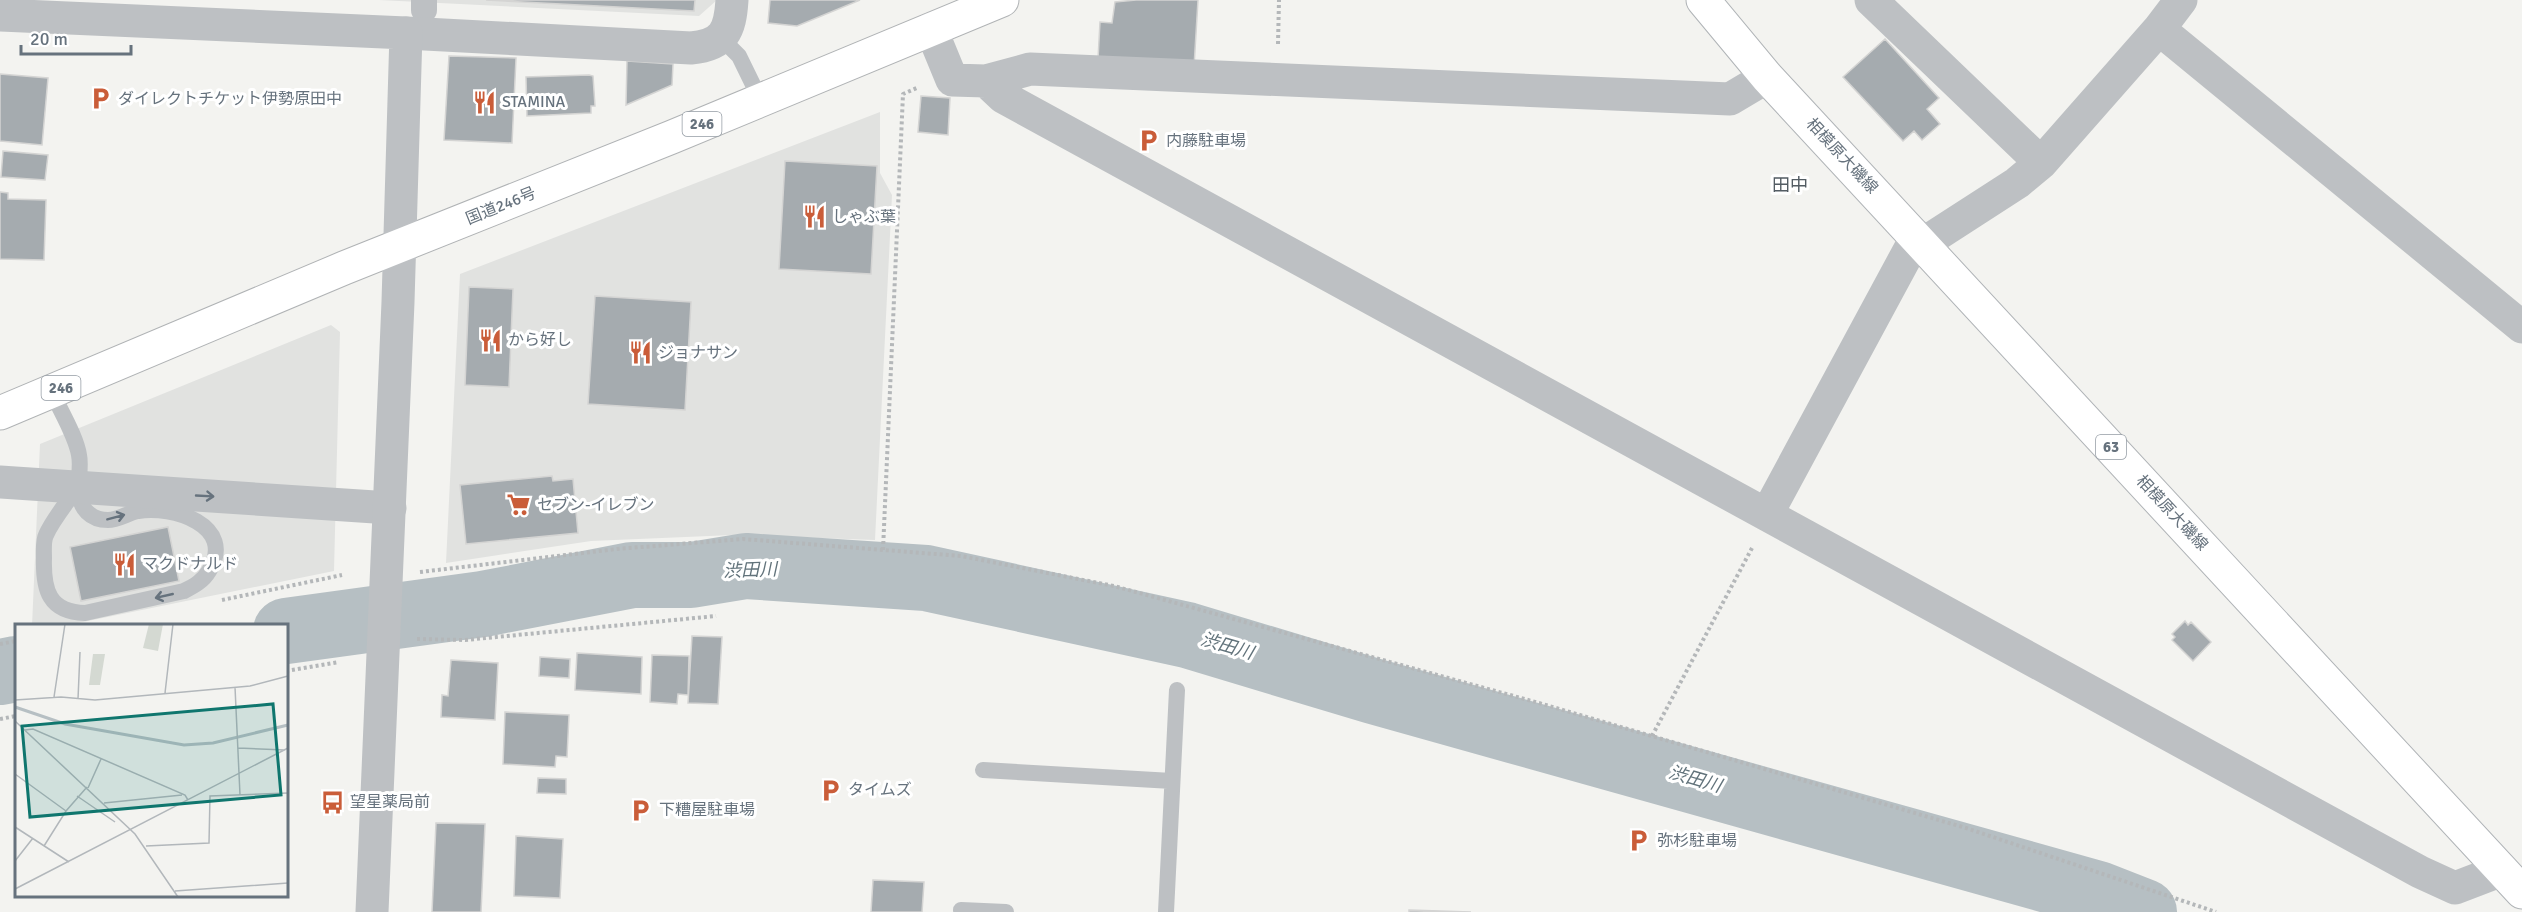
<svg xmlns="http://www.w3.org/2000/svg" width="2522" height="912" viewBox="0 0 2522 912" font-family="Signika,'Noto Sans JP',sans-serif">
<rect width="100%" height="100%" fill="#f3f3f0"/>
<path fill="#e1e2e0" d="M379 0H717L699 16Z
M880 112V173L892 195 875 540 733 535 591 541 446 563 460 274Z
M331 325 340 332 334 571 68 625 32 626 40 444Z"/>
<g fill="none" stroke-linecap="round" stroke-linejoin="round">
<path stroke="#b6bfc3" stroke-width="66" d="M286 631 483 604 632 575H691L746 566 926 578 1187 635 1373 691 2098 894 2144 912
M0 672 16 669"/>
</g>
<path fill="#a5abaf" stroke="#d4d4d3" stroke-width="1.5" d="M486 0H695L694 11Z
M770 0H860L797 26 768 23Z
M1136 0H1198L1194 67 1098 59 1100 22 1112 23 1115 2Z
M1885 39 1939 98 1927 109 1940 124 1922 140 1914 131 1903 141 1843 77Z
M449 56 516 58 512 143 444 140Z
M627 61 673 64 672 85 626 105Z
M0 74 48 78 42 145 0 141Z
M589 75 593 76 595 106H591V113L527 116 526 77Z
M921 96 950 98 948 135 918 132Z
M3 151 48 155 45 180 1 177Z
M785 161 877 166 871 274 779 269Z
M0 192 8 193V199L46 200 44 260 0 259Z
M469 287 513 289 509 387 465 385Z
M595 296 691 302 685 410 588 404Z
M552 476 553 481 573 479 578 533 466 544 460 485Z
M168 527 179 581 81 601 70 547Z
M2185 621 2188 625 2191 622 2211 642 2193 661 2172 640 2175 637 2172 634Z
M692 636 722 637 718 704 688 703Z
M577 653 642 657 641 694 575 690Z
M652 655 689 656 688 695 678 694 677 704 650 702Z
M540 657 570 659 569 678 539 676Z
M451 660 498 663 495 720 441 717 442 695 448 696Z
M505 712 569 715 567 757 556 756 555 767 503 764Z
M538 778 566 779V794L537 793Z
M436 823 485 824 481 912H432Z
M516 836 563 839 560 898 514 896Z
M873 880 924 882 922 912H871Z
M1409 910 1471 912H1409Z"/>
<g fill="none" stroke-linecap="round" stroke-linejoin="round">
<defs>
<path id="primary" d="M1703 0 1767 77 2522 892"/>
<path id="trunk" d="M0 413 344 268 672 137 1002 0"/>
</defs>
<use href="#primary" stroke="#b0b4b7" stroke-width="35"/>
<use href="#trunk" stroke="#b0b3b5" stroke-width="35"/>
<path stroke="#b4b7b9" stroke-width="4" stroke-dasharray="3 3" stroke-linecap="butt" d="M1278 44 1279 0
M883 550 903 94 919 87
M420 572 617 549 743 539 961 556 1114 586 1539 703 1966 828 2216 912
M222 600 342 575
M417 639 465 640 716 616
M0 644 16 641
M286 671 339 662
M0 719 16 716
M1652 736 1752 548"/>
<path stroke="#bdc0c3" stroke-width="16" d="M721 38 739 56 760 99
M52 392C60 410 76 436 79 455 83 474 71 495 87 512 92 517 100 520 108 520 118 520 128 513 138 511 172 505 237 525 209 571 203 581 194 586 184 591L85 613C49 612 43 590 44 558 44 551 43 541 46 535 53 519 67 503 77 488
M983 770 1172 781
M961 910 1006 912
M1166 912 1177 690"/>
<path stroke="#bdc0c3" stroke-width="26" d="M424 10V0"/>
<path stroke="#bdc0c3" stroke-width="33" d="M1871 0 2041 163
M931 29 952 80 986 81 1003 97 2420 872 2455 888 2502 870
M2159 29 2522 327
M406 33 691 48C724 45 730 31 732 0
M986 81 1030 69 1730 99 1767 77
M1924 243 2017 183 2041 163 2159 29 2181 0
M0 482 390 508
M1767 514 1917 236"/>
<path stroke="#bdc0c3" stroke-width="33" d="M0 15 406 33 398 302 372 912"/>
<use href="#primary" stroke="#fff" stroke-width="33"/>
<use href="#trunk" stroke="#fff" stroke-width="33"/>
</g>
<defs><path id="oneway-shaft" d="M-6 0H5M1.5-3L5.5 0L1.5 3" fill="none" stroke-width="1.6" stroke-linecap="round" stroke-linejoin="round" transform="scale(1.5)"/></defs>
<g stroke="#66727d">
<use href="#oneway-shaft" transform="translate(205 496) rotate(3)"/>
<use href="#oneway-shaft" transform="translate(116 517) rotate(-15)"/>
<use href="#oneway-shaft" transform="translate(164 596) rotate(167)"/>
</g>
<defs>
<symbol id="parking-bare" viewBox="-9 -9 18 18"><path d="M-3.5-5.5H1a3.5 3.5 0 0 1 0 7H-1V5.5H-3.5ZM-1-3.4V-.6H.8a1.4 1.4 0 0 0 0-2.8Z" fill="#ca5d39" stroke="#fff" stroke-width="2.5" paint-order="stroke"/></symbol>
<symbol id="restaurant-bare" viewBox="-9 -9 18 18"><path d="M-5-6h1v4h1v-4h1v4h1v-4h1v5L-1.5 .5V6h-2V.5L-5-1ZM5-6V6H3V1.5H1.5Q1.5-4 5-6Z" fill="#ca5d39" stroke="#fff" stroke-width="2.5" paint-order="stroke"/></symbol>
<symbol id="supermarket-bare" viewBox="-9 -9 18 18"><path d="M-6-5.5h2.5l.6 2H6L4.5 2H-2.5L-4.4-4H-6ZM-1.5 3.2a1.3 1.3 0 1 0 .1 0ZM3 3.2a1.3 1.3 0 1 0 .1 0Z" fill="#ca5d39" stroke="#fff" stroke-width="2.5" paint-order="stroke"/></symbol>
<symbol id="bus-bare" viewBox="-9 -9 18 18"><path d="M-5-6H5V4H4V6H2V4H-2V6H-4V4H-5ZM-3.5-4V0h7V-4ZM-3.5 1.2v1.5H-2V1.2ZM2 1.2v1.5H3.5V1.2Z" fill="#ca5d39" stroke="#fff" stroke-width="2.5" paint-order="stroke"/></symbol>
</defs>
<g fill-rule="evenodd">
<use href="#parking-bare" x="84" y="82" width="33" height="33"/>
<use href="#restaurant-bare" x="468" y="86" width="33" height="33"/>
<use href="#parking-bare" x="1132" y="124" width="33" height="33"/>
<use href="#restaurant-bare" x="798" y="200" width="33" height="33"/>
<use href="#restaurant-bare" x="474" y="324" width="33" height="33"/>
<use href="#restaurant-bare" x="624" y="336" width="33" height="33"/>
<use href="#supermarket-bare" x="502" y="488" width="33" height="33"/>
<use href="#restaurant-bare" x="108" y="548" width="33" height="33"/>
<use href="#parking-bare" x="814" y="774" width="33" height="33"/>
<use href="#bus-bare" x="316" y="786" width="33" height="33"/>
<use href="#parking-bare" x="624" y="794" width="33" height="33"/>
<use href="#parking-bare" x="1622" y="824" width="33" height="33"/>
</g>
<g text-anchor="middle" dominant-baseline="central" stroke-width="6" stroke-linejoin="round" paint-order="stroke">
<g fill="#fff" stroke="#949ca4" stroke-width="1.5">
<rect x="682.5" y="112" width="39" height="24" rx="4.5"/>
<rect x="41.5" y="376" width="39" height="24" rx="4.5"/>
<rect x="2096" y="435" width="30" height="24" rx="4.5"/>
</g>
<g font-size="15" font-weight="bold" fill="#66727d">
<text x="702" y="124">246</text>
<text x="61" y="388">246</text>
<text x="2111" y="447">63</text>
</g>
<g font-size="16" fill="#66727d" stroke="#fff" text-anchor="start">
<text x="118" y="99">ダイレクトチケット伊勢原田中</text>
<text x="502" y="102">STAMINA</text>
<text x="1166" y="141">内藤駐車場</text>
<text x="832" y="217">しゃぶ葉</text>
<text x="508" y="340">から好し</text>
<text x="658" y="353">ジョナサン</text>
<text x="537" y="505">セブン-イレブン</text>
<text x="142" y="564">マクドナルド</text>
<text x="848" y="790">タイムズ</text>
<text x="350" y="802">望星薬局前</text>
<text x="659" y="810">下糟屋駐車場</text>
<text x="1657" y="841">弥杉駐車場</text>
</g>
<g font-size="16" fill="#66727d" stroke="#fff">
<text transform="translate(1842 156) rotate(47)">相模原大磯線</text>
<text transform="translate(501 206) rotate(-22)">国道246号</text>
<text transform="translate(2172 513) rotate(47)">相模原大磯線</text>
</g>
<g font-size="18" fill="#535c63" stroke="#fff">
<text x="1790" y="185">田中</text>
</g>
<g font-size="18" font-style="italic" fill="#62737b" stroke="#fff">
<text transform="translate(750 570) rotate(-2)">渋田川</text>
<text transform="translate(1227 646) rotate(16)">渋田川</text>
<text transform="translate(1695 779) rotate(16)">渋田川</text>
</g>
</g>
<g transform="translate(15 624)">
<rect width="273" height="273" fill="#f3f3f0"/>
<path d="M134 0H148L143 27 128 24ZM78 30H90L85 61H74Z" fill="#d4d9d2"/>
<path fill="none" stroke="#b6bfc3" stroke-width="3" d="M0 83 50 100 169 121 198 119 273 101"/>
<path fill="none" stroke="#b2b7bb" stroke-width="1.5" d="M220 63 225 171M150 69 158 0M39 73 50 0M63 75 65 28M0 76 46 73 80 76 235 62 273 52M0 97 120 210 163 273M10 106 18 105 170 171 173 176M223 124 270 126M0 150 51 187M73 164 86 135M62 172 100 198M89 179 167 171M0 203 54 238M29 222 51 187 72 163M131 222 194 219 195 172 273 169M0 237 18 214M0 265 273 124M160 267 273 259"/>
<path fill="#0f766e" fill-opacity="0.15" stroke="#0f766e" stroke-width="3" d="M258 80 266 171 15 193 7 102Z"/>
<rect width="273" height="273" fill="none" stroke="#66727d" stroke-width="3"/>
</g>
<path d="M21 45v9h110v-9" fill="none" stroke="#66727d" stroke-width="3"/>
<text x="30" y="45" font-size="18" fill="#66727d" stroke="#ffffff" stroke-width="4.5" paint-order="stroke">20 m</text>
</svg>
